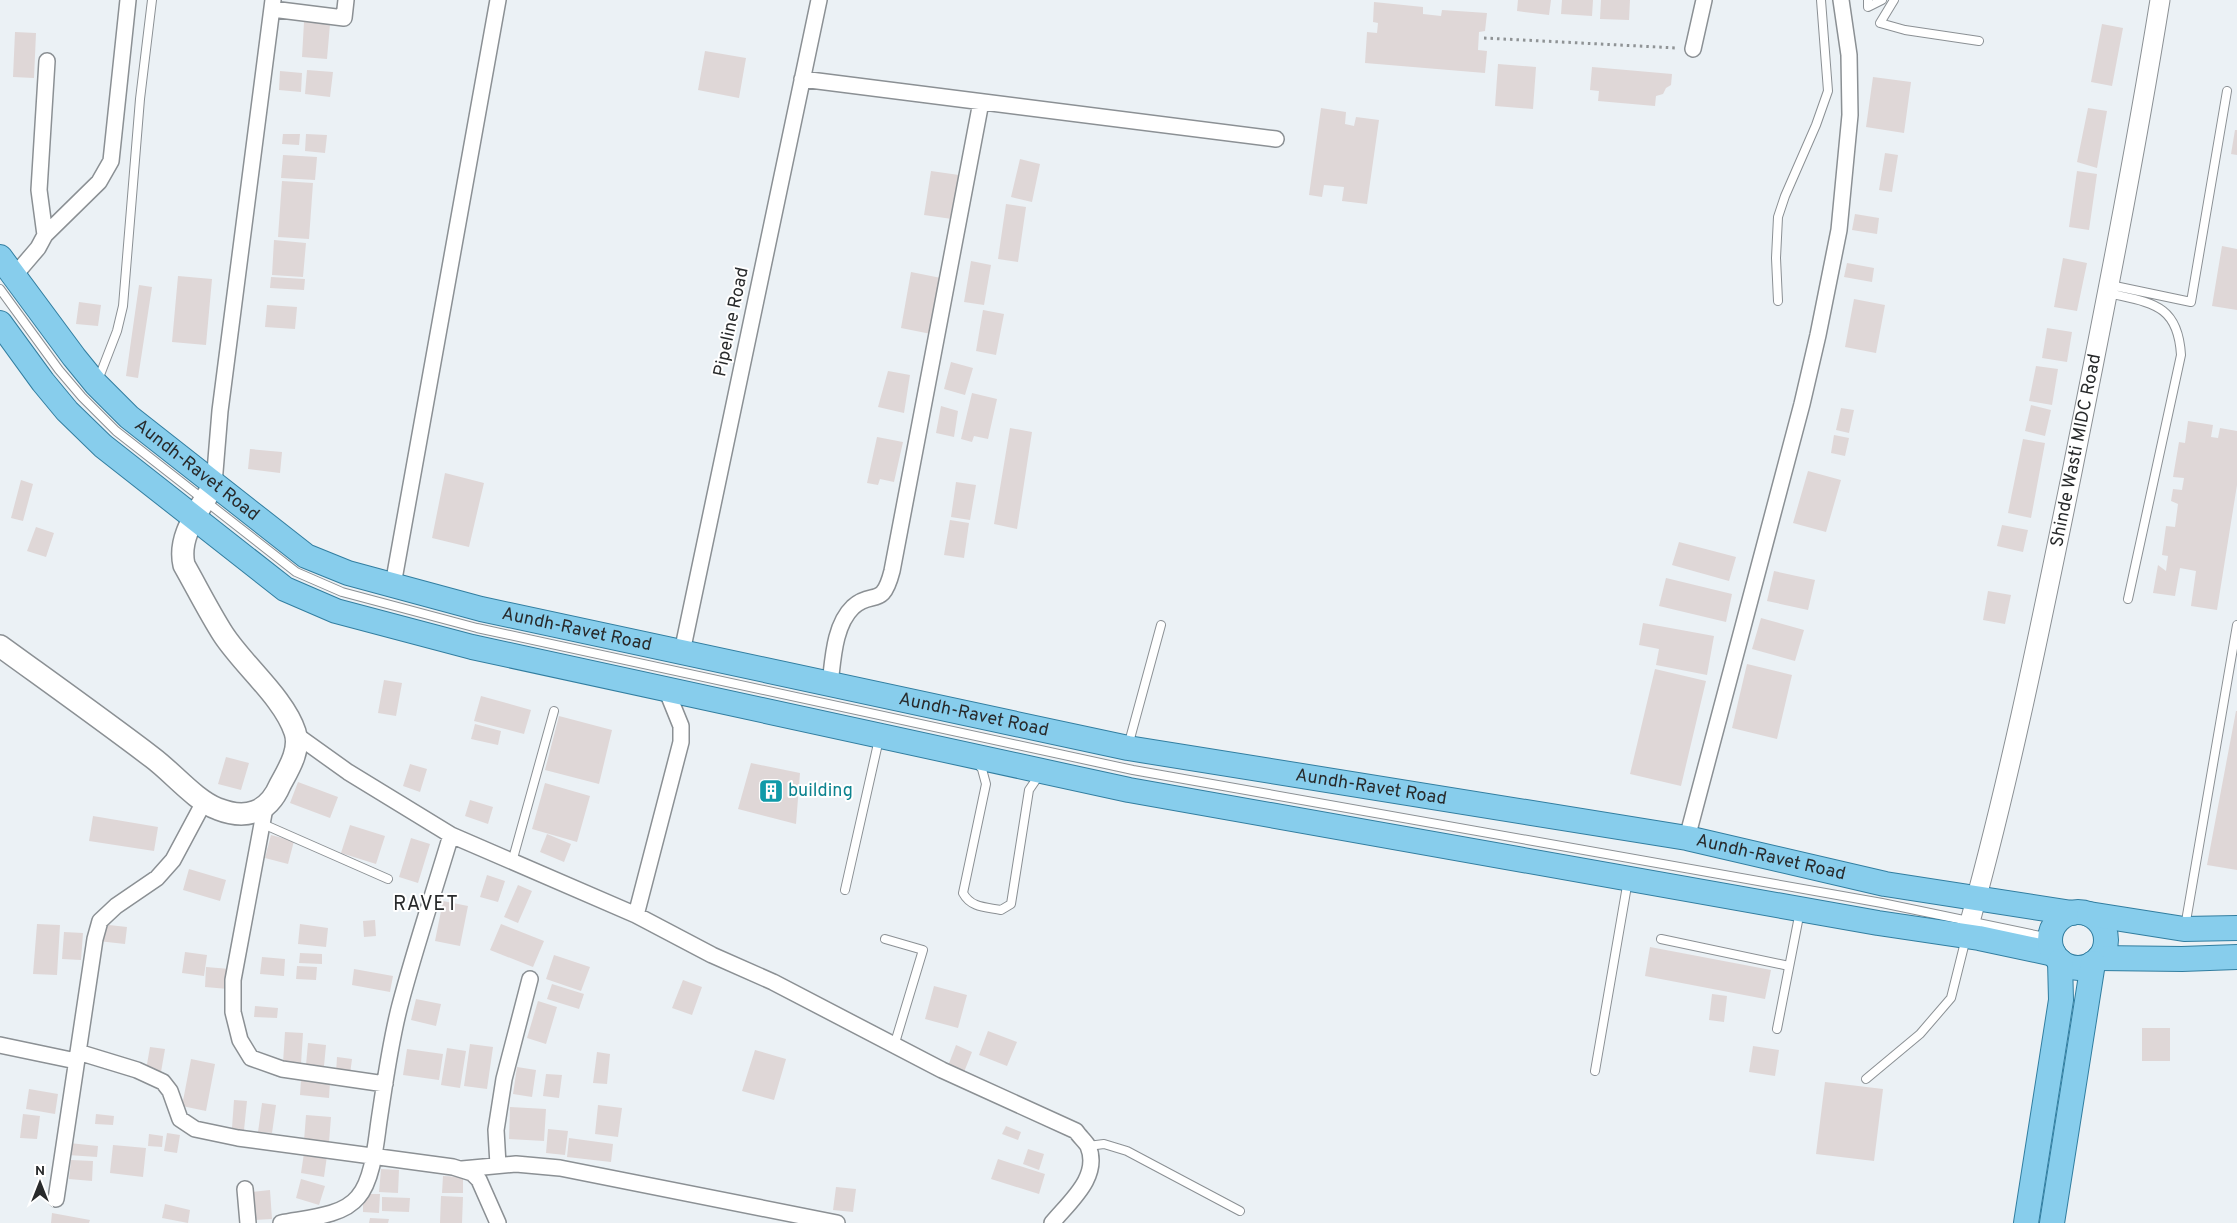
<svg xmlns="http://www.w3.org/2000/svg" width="2237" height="1223" viewBox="0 0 2237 1223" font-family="Overpass,sans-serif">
<rect width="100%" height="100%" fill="#ebf1f5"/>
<path fill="#dfd7d7" d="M1518 0H1551L1549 15 1517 11Z
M1562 0H1593L1592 16 1561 14Z
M1601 0H1630L1629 20 1600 19Z
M1374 2 1423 7V14L1441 16 1442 10 1487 13 1485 31 1479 32 1478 50 1487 51 1485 73 1365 63 1367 32 1377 33 1378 23 1373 22Z
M304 22 330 24 327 59 302 57Z
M2102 24 2123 28 2112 86 2091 82Z
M15 32 36 33 34 78 13 77Z
M705 51 746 58 739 98 698 90Z
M1498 64 1536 67 1533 109 1495 106Z
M1592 67 1672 74 1671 85 1666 88 1663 94 1656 96 1655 106 1598 101 1599 91 1590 90Z
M307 70 333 72 330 97 305 94Z
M280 71 302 73 301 92 279 90Z
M1873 77 1911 82 1904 133 1866 127Z
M1321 108 1346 112 1345 124 1354 126 1356 117 1379 120 1367 204 1342 201 1344 187 1324 185 1322 197 1309 195Z
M2088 108 2107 111 2097 168 2077 162Z
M2235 130H2237V155L2231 154Z
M283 134H300L299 145 282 144Z
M306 134 327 135 325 153 305 151Z
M1885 153 1898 155 1892 192 1879 190Z
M283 155 317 157 315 180 281 178Z
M1020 159 1040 164 1032 202 1011 197Z
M931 171 959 175 952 219 924 215Z
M2077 171 2097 174 2089 230 2069 227Z
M282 181 313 183 309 239 278 237Z
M1006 204 1026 207 1018 262 998 259Z
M1855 214 1879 218 1877 234 1852 230Z
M274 240 306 243 303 277 272 275Z
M2222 246 2237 249V310L2212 306Z
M2063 258 2087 263 2077 311 2054 307Z
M971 261 991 265 984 305 964 302Z
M1847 263 1874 268 1872 282 1844 277Z
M911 272 941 278 931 334 901 328Z
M178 276 212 279 206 345 172 342Z
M271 277 305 279 304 290 270 288Z
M139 285 152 287 138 378 126 376Z
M1854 299 1885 305 1876 353 1845 347Z
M79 302 101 305 98 326 76 324Z
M267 305 297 307 295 329 265 327Z
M983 310 1004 314 996 355 976 351Z
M2047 328 2072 332 2067 362 2042 358Z
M951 362 973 368 965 395 944 389Z
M2036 366 2058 369 2052 405 2029 401Z
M888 371 910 375 904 413 878 407Z
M972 393 997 399 988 439 974 436 972 442 961 439Z
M2031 405 2051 410 2045 436 2025 431Z
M941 406 958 411 954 437 936 433Z
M1841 408 1854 410 1849 433 1836 430Z
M2188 421 2213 425 2211 437 2218 438 2220 428 2237 431V485L2217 610 2191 606 2196 571 2180 568 2175 596 2153 593 2158 565 2166 571 2168 556 2162 555 2166 526 2175 527 2178 504 2171 501 2173 489 2182 490 2184 478 2173 477 2179 442 2185 443Z
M1010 428 1032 432 1017 529 994 524Z
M1834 435 1849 438 1845 456 1831 453Z
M877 437 903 442 894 482 880 479 878 485 867 483Z
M2023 439 2045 443 2031 518 2008 513Z
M250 449 282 452 280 473 248 469Z
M1808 471 1841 480 1826 532 1793 523Z
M445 473 484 483 469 547 432 538Z
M21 480 33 484 23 521 11 518Z
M956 482 976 485 970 520 951 517Z
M950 520 969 523 964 558 944 555Z
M2002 525 2028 530 2023 552 1997 546Z
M36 527 54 533 46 557 27 551Z
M1679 542 1736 557 1729 581 1672 565Z
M1774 571 1815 580 1808 610 1767 601Z
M1666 578 1732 594 1726 622 1659 606Z
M1988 591 2011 595 2005 624 1983 620Z
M1761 618 1804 630 1795 661 1752 649Z
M1643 623 1714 636 1707 675 1656 665 1659 649 1639 645Z
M1747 664 1792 675 1777 739 1732 728Z
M1655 669 1706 681 1681 786 1630 774Z
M384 680 402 683 396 716 378 713Z
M481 696 531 710 524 734 474 721Z
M2236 711H2237V870L2207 865Z
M559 716 612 730 599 784 545 770Z
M475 724 501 731 498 745 471 739Z
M226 757 249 763 241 790 218 784Z
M751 763 800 773 796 824 738 809Z
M410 764 427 769 420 792 403 786Z
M298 782 338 797 330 818 290 803Z
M545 783 590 796 577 842 532 829Z
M470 800 493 807 488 824 465 816Z
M93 816 158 827 154 851 89 841Z
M350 825 385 836 376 864 341 853Z
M547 834 571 844 564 862 540 852Z
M271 835 294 841 288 864 265 858Z
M411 838 430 844 418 883 399 877Z
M189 869 226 880 220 901 183 890Z
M487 875 505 881 498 902 480 897Z
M518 885 532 891 518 923 504 917Z
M443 901 468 906 460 946 435 941Z
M375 920 376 936 364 937 363 921Z
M37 924 60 925 57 975 33 974Z
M100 924 127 927 125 944 98 941Z
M300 924 328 928 326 947 298 944Z
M501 924 544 941 533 967 490 950Z
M64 932 83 933 81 960 62 959Z
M1650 947 1771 970 1765 999 1645 976Z
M185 952 207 955 204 976 182 973Z
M300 953 322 954V964L299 963Z
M554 955 590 967 581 991 546 979Z
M262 957 285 959 284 976 260 974Z
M297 966 317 967 316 980 296 979Z
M206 967 230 969 228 989 205 987Z
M354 969 393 976 390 992 352 985Z
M683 980 702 987 692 1015 672 1008Z
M552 984 584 994 579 1009 547 999Z
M934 986 967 995 958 1028 925 1019Z
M1712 994 1727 996 1724 1022 1709 1020Z
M416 999 441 1004 436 1026 411 1020Z
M538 1001 557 1007 546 1044 527 1038Z
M255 1006 278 1008 277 1018 254 1017Z
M2142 1028H2170V1061H2142Z
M988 1031 1017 1042 1007 1066 979 1055Z
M285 1032 303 1033 301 1064 283 1063Z
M308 1043 326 1045 324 1066 306 1065Z
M470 1044 493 1047 487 1089 464 1086Z
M956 1045 972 1052 964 1072 948 1066Z
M1753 1046 1779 1050 1775 1076 1749 1072Z
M150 1047 165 1049 161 1072 146 1070Z
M447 1048 466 1051 460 1088 441 1085Z
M407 1049 443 1054 439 1080 403 1075Z
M755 1050 786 1059 774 1100 742 1091Z
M597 1052 610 1054 607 1084 593 1083Z
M337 1057 352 1059 350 1074 336 1073Z
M191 1059 215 1064 206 1111 182 1106Z
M517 1067 536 1070 532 1097 513 1094Z
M546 1074 562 1075 559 1098 543 1096Z
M301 1080 330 1082 329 1098 300 1095Z
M1825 1082 1883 1089 1874 1161 1816 1154Z
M29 1089 58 1094 55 1114 26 1109Z
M234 1100 247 1101 244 1130 232 1128Z
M262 1103 276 1105 272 1133 258 1132Z
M598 1105 622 1108 618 1137 595 1134Z
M510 1107 546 1109 544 1141 509 1139Z
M23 1114 40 1116 37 1139 20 1138Z
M96 1114 114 1116 113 1125 95 1124Z
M306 1115 331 1117 329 1142 304 1141Z
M1006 1126 1021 1132 1018 1140 1002 1134Z
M548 1129 568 1131 565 1155 546 1153Z
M167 1133 180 1135 177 1153 164 1151Z
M149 1134 163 1136 162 1147 148 1146Z
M569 1138 613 1144 611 1162 567 1157Z
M69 1143 98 1146 97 1157 68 1155Z
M113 1145 146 1148 143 1177 110 1173Z
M1028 1149 1044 1154 1039 1170 1023 1164Z
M304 1153 327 1156 324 1177 301 1173Z
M998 1159 1045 1174 1039 1194 991 1179Z
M71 1160 93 1161 92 1181 69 1179Z
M381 1169 399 1170 398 1193 379 1192Z
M443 1176 463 1177V1193H442Z
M301 1179 325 1186 319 1205 296 1198Z
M836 1187 856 1189 853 1212 833 1210Z
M270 1190 272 1219 254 1220 252 1192Z
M363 1194H380L379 1213 363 1212Z
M441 1196 463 1197 462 1223H440Z
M382 1197 410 1198 409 1212 382 1211Z
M165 1204 190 1210 188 1223 162 1218Z
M52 1213 90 1220 89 1223H51Z
M370 1218 389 1219 388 1223H369Z"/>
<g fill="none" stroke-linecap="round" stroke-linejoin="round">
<defs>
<path id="service" d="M1868 0V7L1882 0
M1894 0 1880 23 1905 30 1979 41
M2110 285 2191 302 2227 91
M0 289 59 370 82 397 116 431 296 572 342 592 477 628 1133 770 1882 903 2050 938
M2108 293C2150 303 2178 303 2181 355L2128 599
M1778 301 1776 258 1778 217 1785 196 1816 125 1828 91 1821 0
M98 380 117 331 123 306 140 99 152 0
M1128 746 1161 625
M977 763 982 769 986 784 963 893C971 908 986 907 1001 910L1011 904 1029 790 1040 774
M263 824 388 879
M512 862 554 711
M845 890 879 739
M2185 927 2237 625
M885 939 923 950 894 1046
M1661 939 1789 966
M1777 1029 1800 911
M1595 1071 1628 880
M1866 1079 1920 1034 1951 998 1966 938
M1088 1146 1104 1144 1127 1151 1240 1211"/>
<path id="minor" d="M272 9 344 18 346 0
M1693 49 1704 0
M802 79 1276 139
M45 235 39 190 47 61
M14 276 38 248 45 235 99 182 111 161 128 0
M214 484 220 411 273 0
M393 585 498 0
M682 652 819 0
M830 684C833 660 834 625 853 607 873 589 882 610 892 571L981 102
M295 734 348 772 451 835 636 915 712 955 773 982 942 1070 1076 1131C1079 1136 1085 1141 1088 1146 1101 1177 1069 1202 1052 1223
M265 808 233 980V1012L240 1040 251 1058 282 1069 385 1084
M1687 838 1802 404 1818 335 1839 230 1850 115 1849 55 1841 0
M636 915 681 742V726L666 689
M0 1045 76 1061
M78 1052 137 1070 163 1082 170 1091 180 1119 195 1129 238 1138 453 1167 472 1173 479 1180 498 1223
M498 1165 496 1130 504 1079 530 979
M462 1169 516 1164 560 1168 837 1223
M245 1189 248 1223
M56 1199 95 939 100 921 116 906 157 878 173 860 204 802
M281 1223C305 1218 342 1217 358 1197 373 1180 376 1142 379 1121 385 1082 390 1043 400 1005 415 948 434 892 451 835"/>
<g id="tertiary">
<path id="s1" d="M1966 936C2008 787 2039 634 2070 482 2102 322 2134 161 2160 0"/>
</g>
<path id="secondary" d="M0 646C51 683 103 720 153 758 173 773 196 801 218 809 246 820 268 813 280 785 288 770 301 750 295 732 284 698 243 665 223 634 209 612 197 588 184 565 177 534 201 509 214 484"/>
<g id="primary">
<path id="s2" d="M0 257 74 357 96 384 129 417 306 556 348 573 481 609 1128 748 1687 838 1885 884 2072 913"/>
<path d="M0 323 43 382 67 411 103 446 285 589 336 611 472 647 1129 790 1878 923 1979 938 2054 954"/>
<circle cx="2078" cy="940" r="28"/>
<path d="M2089 914 2184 929 2237 928"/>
<path d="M2099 958 2182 959 2237 957"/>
<path d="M2026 1223 2061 1000 2060 961"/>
<path d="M2052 1223 2093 963"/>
</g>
</defs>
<use href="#service" stroke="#8b9094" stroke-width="10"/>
<use href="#minor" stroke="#8b9094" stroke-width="18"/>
<use href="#tertiary" stroke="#8b9094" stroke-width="21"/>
<use href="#secondary" stroke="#8b9094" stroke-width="24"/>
<use href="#primary" stroke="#327ea0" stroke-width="26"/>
<path stroke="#8f9395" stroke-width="3" stroke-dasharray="2.5 4" stroke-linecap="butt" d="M1484 38 1677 48"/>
<use href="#service" stroke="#fff" stroke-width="8"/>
<use href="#minor" stroke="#fff" stroke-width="15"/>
<use href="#tertiary" stroke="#fff" stroke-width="19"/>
<use href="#secondary" stroke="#fff" stroke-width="21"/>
<use href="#primary" stroke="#87cdec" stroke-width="24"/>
</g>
<defs>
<symbol id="building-square" viewBox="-11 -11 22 22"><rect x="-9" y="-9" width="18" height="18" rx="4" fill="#0f9aa8" stroke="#fff"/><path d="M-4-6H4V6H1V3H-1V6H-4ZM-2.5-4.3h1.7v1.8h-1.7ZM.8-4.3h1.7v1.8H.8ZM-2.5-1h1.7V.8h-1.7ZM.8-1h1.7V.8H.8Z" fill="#fff"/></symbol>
</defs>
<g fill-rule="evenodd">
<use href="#building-square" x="757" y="777" width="28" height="28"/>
</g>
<g text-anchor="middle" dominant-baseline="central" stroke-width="4" stroke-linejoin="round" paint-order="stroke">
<g font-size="18" fill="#282a2b" stroke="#fff">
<text transform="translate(732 322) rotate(-78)">Pipeline Road</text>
<text stroke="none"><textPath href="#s1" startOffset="498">Shinde Wasti MIDC Road</textPath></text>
<text stroke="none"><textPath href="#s2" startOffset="292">Aundh-Ravet Road</textPath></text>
<text stroke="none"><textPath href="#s2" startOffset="712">Aundh-Ravet Road</textPath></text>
<text stroke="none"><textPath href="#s2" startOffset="1118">Aundh-Ravet Road</textPath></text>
<text stroke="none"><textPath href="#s2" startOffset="1522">Aundh-Ravet Road</textPath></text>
<text stroke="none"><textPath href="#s2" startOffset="1928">Aundh-Ravet Road</textPath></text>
</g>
<g font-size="18" fill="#0d838f" stroke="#fff" text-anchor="start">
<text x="788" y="791">building</text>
</g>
<g font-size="20" letter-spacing="1" fill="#282a2b" stroke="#fff">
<text x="426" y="905">RAVET</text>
</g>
</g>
<g transform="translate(40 1183)" stroke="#ffffff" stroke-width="4" paint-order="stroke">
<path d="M0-4L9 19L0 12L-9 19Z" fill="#282a2b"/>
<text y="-8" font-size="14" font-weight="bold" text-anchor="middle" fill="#282a2b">N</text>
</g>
</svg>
